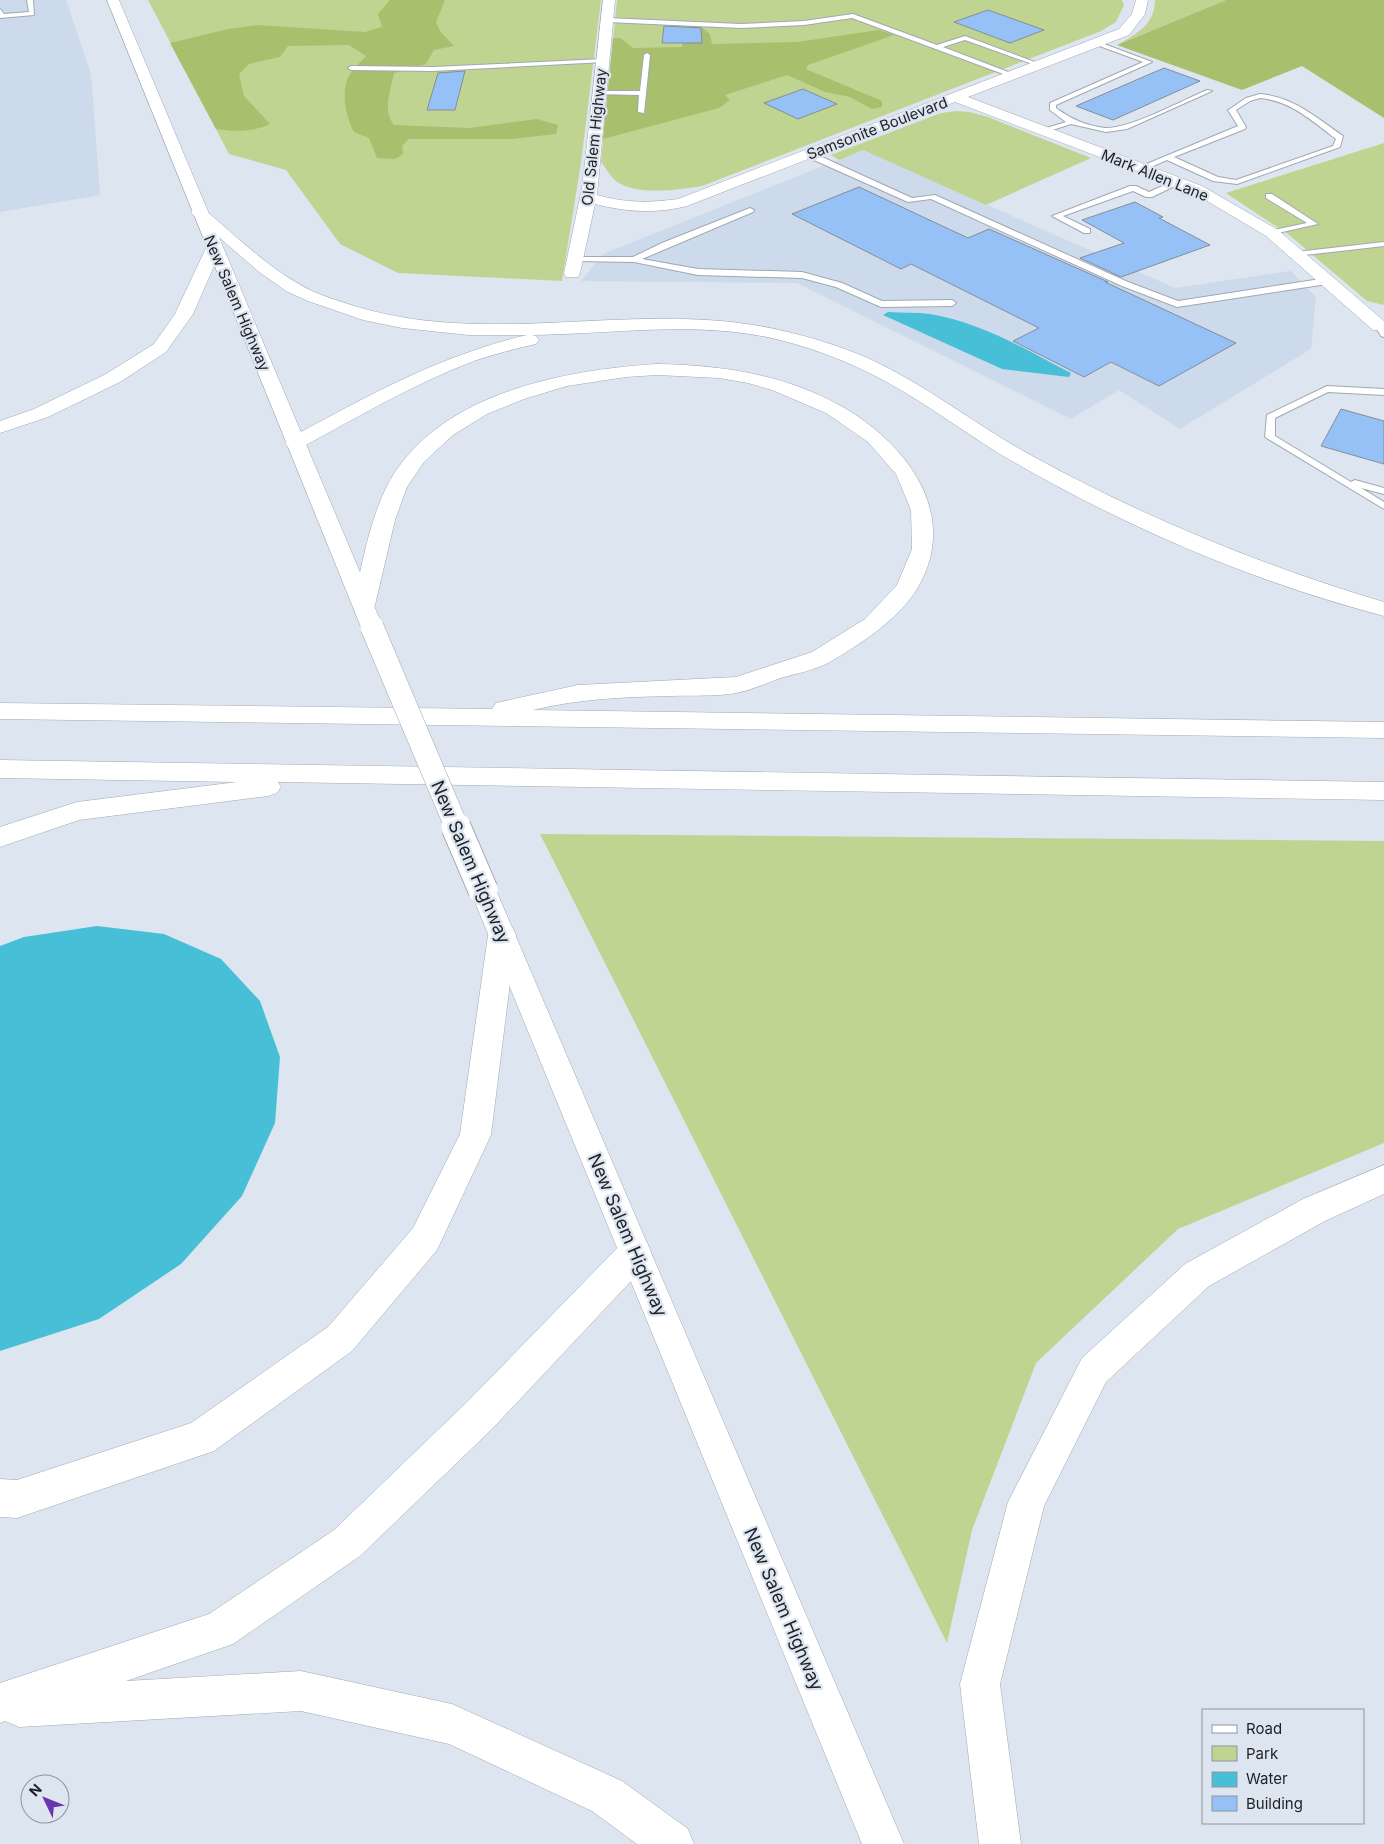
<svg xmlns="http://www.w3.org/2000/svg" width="1384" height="1844" viewBox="0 0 1384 1844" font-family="Inter,sans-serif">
<rect width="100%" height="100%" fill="#dde5f0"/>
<path fill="#cddaeb" d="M0 0H66L91 74 100 195 0 212Z
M863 150 1175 288 1291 271 1316 297 1311 349 1180 429 1119 390 1071 419 797 283 581 281 603 254Z"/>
<path fill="#c0d492" d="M148 0H601L581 163 562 281 398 273 340 244 286 170 229 154Z
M617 0H1122L1124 5 1116 22 1101 31 702 186C679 190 635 196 616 181 610 176 606 168 601 162Z
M1155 0H1226L1117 45C1136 34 1155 25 1155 0Z
M956 111 970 112 988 117 1091 158 986 205 863 150 839 160 831 155 941 113Z
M1384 143V305L1367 301 1289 235 1226 193Z
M540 834 1384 841V1143L1178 1229 1036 1363 972 1530 947 1643Z"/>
<path fill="#a8bf6d" d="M390 0H445L436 22 440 31 454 46 434 50 426 64 394 73C391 89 382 110 394 125L469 128 537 119 558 125 556 134 512 139H409L402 146 403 154 395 159 377 158 369 138 354 132C346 118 341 93 348 78 351 70 361 62 366 56L349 45 288 46 280 57 249 64 239 74 244 96 270 124C253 132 235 132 216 129L170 43 228 29 257 25 365 32 382 27 378 14Z
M1226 0H1384V118L1302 66 1242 90 1117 45Z
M700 26 710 34 712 44 797 42 879 30 894 35 808 65 806 69 882 101V107L872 109 850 97 825 92 787 75 725 95 730 100 719 108 603 139 613 38H620L633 48 682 47 684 28Z"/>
<path fill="#46bfd7" d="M888 312C902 313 916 312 930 314 980 322 1027 350 1071 373L1069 377 1002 369 883 315Z
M97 926 164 934 221 959 260 1001 280 1057 275 1123 242 1196 181 1264 99 1319 0 1351V946L24 937Z"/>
<path fill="#96c1f6" stroke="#858d96" d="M988 10 1044 30 1010 43 954 22Z
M664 26 701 28 702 43H662Z
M1164 68 1200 81 1113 120 1076 106Z
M465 71 455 110H427L438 73Z
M803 89 837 104 798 119 764 103Z
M859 187 968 238 989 229 1108 282H1105L1236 343 1159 386 1111 362 1084 377 1013 341 1039 328 911 264 901 269 792 214Z
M1135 202 1163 217 1159 218 1210 245 1121 277 1080 258 1124 243 1082 220Z
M1341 409 1384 421V464L1321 446Z"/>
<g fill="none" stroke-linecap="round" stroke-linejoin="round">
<defs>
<path id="lane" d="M27 0H33L34 15 0 18V9L4 14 29 12Z
M853 14 937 45 965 36 1043 65 1038 66 965 40 943 47 1016 75V77L1014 78 852 18 804 25 741 28 607 22 604 20 607 18 741 24 804 21Z
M1096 41 1152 62 1056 105V108C1071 119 1087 126 1105 128 1130 129 1183 100 1207 90L1212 91 1127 129 1106 132 1071 124 1043 133V129L1066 122 1050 110V103L1143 62 1094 44V42Z
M647 53 650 55 644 113 638 112 639 95 597 94V92L599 91H640L644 55Z
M603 59 605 60V62L433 71 351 70 348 68 351 66 433 67Z
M1260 94C1294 97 1317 118 1343 136L1340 147 1237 184 1213 181 1167 160 1144 170 1137 168 1238 126 1228 110 1230 109 1246 98ZM1260 98C1291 101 1312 121 1336 139L1333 146 1236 180 1218 177 1174 157 1245 129 1246 127 1236 110 1250 101Z
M805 152H811L912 198 935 195 1128 282 1178 301 1327 278 1331 281 1327 284 1177 307 1122 286 931 199 908 202 805 156Z
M1176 180 1183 182 1152 197H1146L1133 191 1063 216 1090 229V233H1084L1052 216 1130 186H1136L1149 192Z
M1266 194H1272L1318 224 1269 235V231L1307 223 1266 198Z
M750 208 754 210 753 212 642 259 698 269 802 272 842 283 882 301 952 300 956 303 952 306 881 307 836 287 802 278 698 275 634 262 575 261 571 259 575 257H633L662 243Z
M1384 242V246L1296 256 1292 254 1296 252Z
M1379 323 1384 327V337L1381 336 1375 326Z
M1327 386 1384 389V395L1328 392 1275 418V436L1351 482 1355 480 1384 488V494L1361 488 1384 502V509L1265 437 1267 415Z"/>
<path id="street" d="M603 0H615L597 195C624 203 650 203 678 199L1119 29 1132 14 1136 0H1148L1145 14 1129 35 968 97 1202 186 1278 230 1384 321V330H1373L1266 236 1192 192 955 102 687 206C656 214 626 212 595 204L580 273 578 277H566L564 273 582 188Z"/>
<path id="primary" d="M107 0H119L383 627 380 632 372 634 364 632 361 627Z
M483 880 493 883 496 890 904 1844H862L470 890 473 883Z"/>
<path id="highway" d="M199 208 205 210C238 238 271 271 312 291 325 297 340 301 354 306 497 350 648 295 792 333 829 342 866 355 899 374 946 400 989 433 1036 458 1146 518 1263 566 1384 602V616C1257 583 1133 530 1019 465 972 439 930 405 883 380 850 362 815 349 780 340 699 320 614 334 532 335L536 336 539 340 536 344C515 349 494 354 474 361 413 384 358 417 302 447L295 449 288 447 285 443 288 439C368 396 438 356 527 335H469L402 328 363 320 308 301 286 291 258 271 191 213 193 210Z
M214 243 220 245 222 248 193 314 166 352 120 382 48 417 0 433V421L34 409 106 374 154 344 175 314 206 248 208 245Z
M657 364C720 365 783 374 839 405 905 441 962 514 917 589 899 619 858 646 828 663 814 670 799 673 784 677 768 682 753 690 736 693 715 697 691 695 670 696 623 697 578 699 533 710L1384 722V738L0 719V703L492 709 496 703 578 685 736 677 812 652 865 619 897 585 912 549 911 510 896 474 868 442 826 413 772 390 748 383 719 378 657 375 626 377 567 386 524 399 487 414 453 435 424 462 407 487 395 520 375 605 372 610 364 612 356 610 353 605C362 566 368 525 386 488 433 394 562 370 657 364Z
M0 760 1384 782V800L278 782 281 787 277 793 268 796 79 820 0 847V827L77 802 237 782 0 778Z
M502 924 512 927 516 935 491 1135 437 1250 352 1351 214 1451 17 1518 0 1517V1479L17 1480 191 1423 328 1327 413 1228 460 1134 488 935 492 927Z
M1384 1165V1194L1325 1221 1209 1286 1106 1382 1044 1506 1000 1684 1021 1844H979L960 1684 1008 1502 1082 1358 1185 1264 1303 1199Z
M635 1237 647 1242 651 1253 647 1264 492 1429 360 1556 233 1644 126 1681 301 1671 452 1704 622 1781 688 1829 694 1844H637L592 1811 449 1744 301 1711 19 1727 5 1721 0 1723V1683L209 1614 334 1530 466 1403 623 1242Z"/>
</defs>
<use href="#lane" stroke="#a0a8b1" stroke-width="2"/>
<use href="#street" stroke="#a0a8b1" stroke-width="1"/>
<use href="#primary" stroke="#a0a8b1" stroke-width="1"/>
<use href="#highway" stroke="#a0a8b1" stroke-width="1"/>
<use href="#lane" fill="#fff" fill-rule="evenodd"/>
<use href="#street" fill="#fff" fill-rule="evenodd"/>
<use href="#primary" fill="#fff" fill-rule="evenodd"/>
<use href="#highway" fill="#fff" fill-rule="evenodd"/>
<defs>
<path id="primary-bridge-far1" d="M372 627 457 828"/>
<path id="primary-bridge" d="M456 827 483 890"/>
</defs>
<use href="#primary-bridge-far1" stroke="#a0a8b1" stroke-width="24" stroke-linecap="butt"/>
<use href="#primary-bridge" stroke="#a0a8b1" stroke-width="31" stroke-linecap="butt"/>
<use href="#primary-bridge-far1" stroke="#fff" stroke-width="23"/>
<use href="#primary-bridge" stroke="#fff" stroke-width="29"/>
</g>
<g text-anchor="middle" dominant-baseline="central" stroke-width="4.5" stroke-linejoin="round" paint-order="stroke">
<g font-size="15" fill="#1d2024" stroke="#dde5f0">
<text transform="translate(877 128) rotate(-21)">Samsonite Boulevard</text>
<text transform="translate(594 137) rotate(-84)">Old Salem Highway</text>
<text transform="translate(1155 175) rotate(22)">Mark Allen Lane</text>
<text transform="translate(237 303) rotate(67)">New Salem Highway</text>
</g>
<g font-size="18" fill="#1d2024" stroke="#dde5f0">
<text transform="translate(471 862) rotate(67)">New Salem Highway</text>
<text transform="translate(628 1235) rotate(67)">New Salem Highway</text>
<text transform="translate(784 1609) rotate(67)">New Salem Highway</text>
</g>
</g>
<rect x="1202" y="1709" width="162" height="115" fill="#dde5f0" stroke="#90969e"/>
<rect x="1212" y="1725" width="25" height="8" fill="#ffffff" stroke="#90969e"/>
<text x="1246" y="1734" font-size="15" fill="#1d2024">Road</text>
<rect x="1212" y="1746" width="25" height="15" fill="#c0d492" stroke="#90969e"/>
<text x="1246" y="1759" font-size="15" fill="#1d2024">Park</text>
<rect x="1212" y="1772" width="25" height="15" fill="#46bfd7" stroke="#90969e"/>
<text x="1246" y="1784" font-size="15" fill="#1d2024">Water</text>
<rect x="1212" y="1796" width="25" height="15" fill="#96c1f6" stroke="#90969e"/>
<text x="1246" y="1809" font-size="15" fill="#1d2024">Building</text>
<g transform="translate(45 1799) rotate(313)"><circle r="24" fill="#dde5f0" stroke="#90969e"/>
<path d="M0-4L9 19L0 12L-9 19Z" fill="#6a35ab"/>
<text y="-8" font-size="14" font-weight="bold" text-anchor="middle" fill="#1d2024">N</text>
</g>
</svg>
